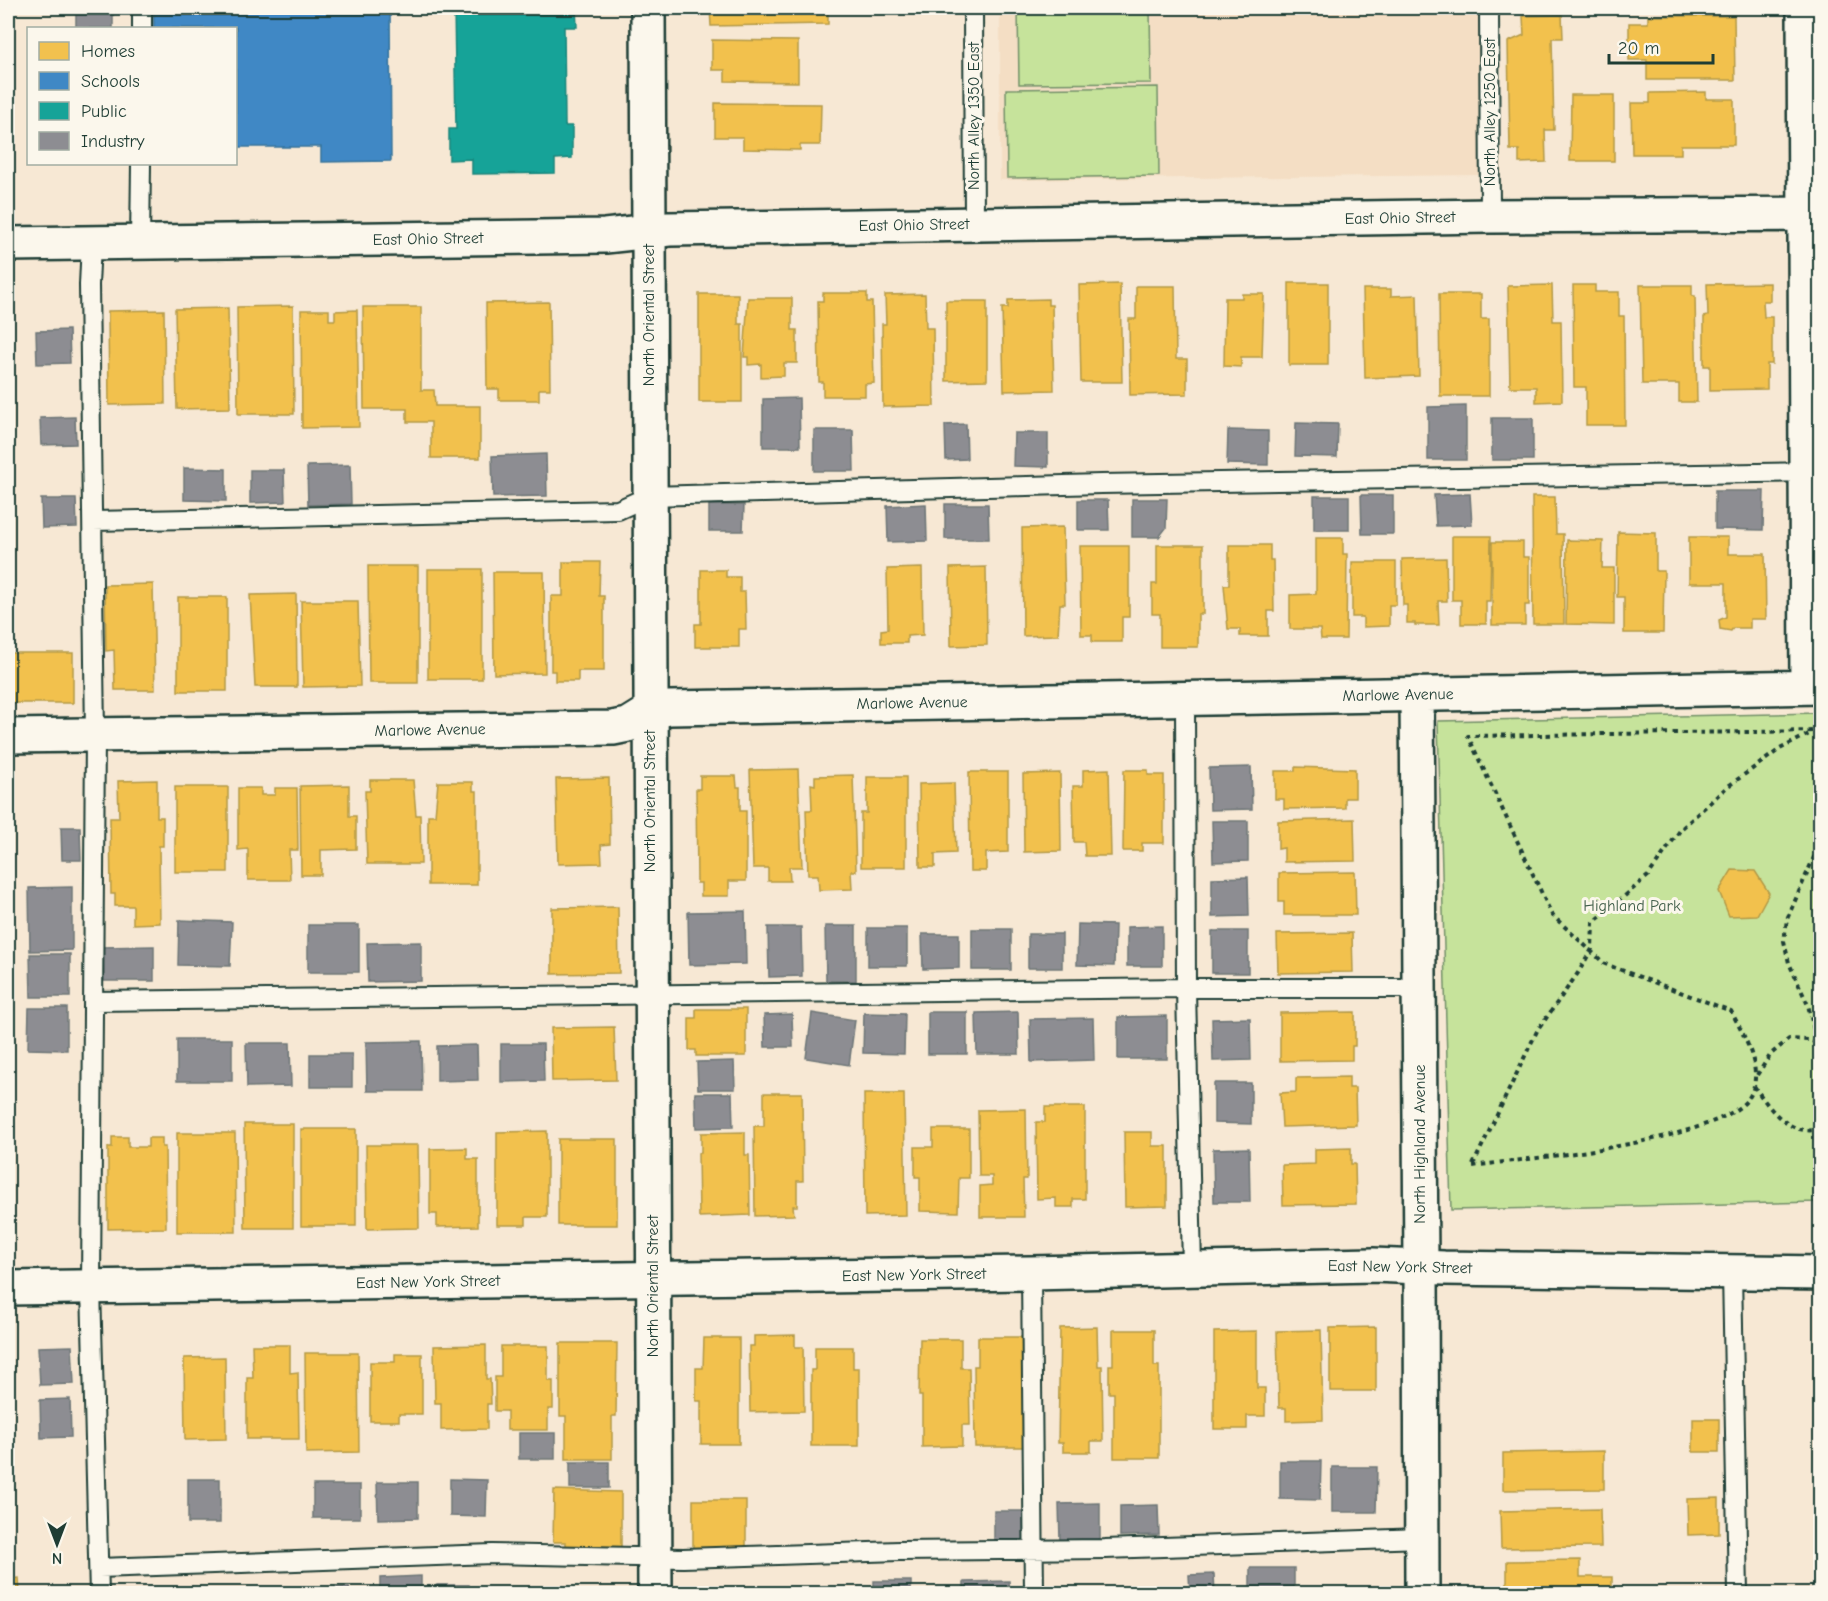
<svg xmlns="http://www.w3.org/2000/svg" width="1828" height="1601" viewBox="0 0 1828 1601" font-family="'Comic Neue',sans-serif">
<rect width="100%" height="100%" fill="#f7e8d4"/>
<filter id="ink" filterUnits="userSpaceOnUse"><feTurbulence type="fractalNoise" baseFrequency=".0167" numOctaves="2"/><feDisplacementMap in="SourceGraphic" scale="12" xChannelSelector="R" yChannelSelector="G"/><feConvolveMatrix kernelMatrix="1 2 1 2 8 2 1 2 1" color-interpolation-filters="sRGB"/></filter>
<g filter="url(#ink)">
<path fill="#f4dec4" d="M1000 8H1486L1485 175 1000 180Z"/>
<path fill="#c6e39b" stroke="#729068" stroke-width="1.5" d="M1018 8H1150L1151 83 1019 84Z
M1158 87 1159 176 1007 178 1006 89Z
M1820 713V1202L1451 1210 1438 721Z"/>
<path fill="#f2c14e" stroke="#b39946" stroke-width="1.5" d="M710 8H828V24L711 26Z
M1562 15 1563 38H1552L1554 130H1545L1546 162 1519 163V150H1510L1508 42 1524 35 1523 16Z
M1648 16H1734L1735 80H1647V60H1629V23H1648Z
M712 40 798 41V82L725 81V70H712Z
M1706 92V99H1734V145H1681V154H1632L1631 103H1650V93Z
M1571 95H1614V161H1570Z
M715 103 821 104 820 145H800V150L743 149V137H715Z
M1289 283H1328V365H1289Z
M1770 283V301H1763L1764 317H1772V364H1767V389L1710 390V366H1704V317L1708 316 1707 284Z
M1120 284 1122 382H1081L1079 285Z
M1552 285 1553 321H1561L1562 401 1536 402V387H1510L1508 286Z
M1573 285H1595V292H1619V316H1624L1625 425H1586V387H1574Z
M1640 285H1692V296H1695L1697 402H1679V384H1642Z
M1136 286H1175L1176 359H1187V394L1130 395 1129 319H1136Z
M1363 289H1391V296L1417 295 1419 376 1365 378Z
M823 293H867V302H872L874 383 865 384V396H823V382H819L818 301H823Z
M699 294H738V324H742V402H699Z
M925 294 926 328H933L934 406 883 407 882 324H886L885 295Z
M1242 294H1264L1262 357H1241V367L1224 366 1225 298H1242Z
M1439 294H1481V319H1489V396H1440Z
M748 298H792V330H797V363H784V376L761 377V364L748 365V357H744Z
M1048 299V305H1052L1054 390 1004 391 1002 308H1008V300Z
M946 301H987V380L946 381Z
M549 302 550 389H539V400H499V389H487L486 303Z
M293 306 294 414H238L237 307Z
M363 307H421V390H434L435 406H480V458H431V422H407V409H364Z
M228 308 230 408 177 409 175 309Z
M164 310 165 404 109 405 108 311Z
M301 310H329V320H335V311L357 310 359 427 302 428Z
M1532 497H1555L1556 534H1563L1564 624H1533Z
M1063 527 1065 604H1060L1058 635 1023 636 1022 528Z
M1618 532 1656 533V571H1664L1663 633H1624V597H1617Z
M1452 536H1491L1490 601H1486V624H1461V600H1452Z
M1689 537H1728V554H1765L1766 619H1750V628H1733L1731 631 1720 629 1719 620 1726 617V583H1689Z
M1316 538H1343V554H1347L1346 639H1321L1320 629H1290V595L1316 594Z
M1567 540 1603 541 1602 568H1614V625L1566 624Z
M1492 542H1523V557H1529V605H1525V625H1492Z
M1157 545H1203V614H1198V647H1160V614H1152V584H1157Z
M1229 545H1270V560H1273L1274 611H1268V636H1240V629H1228L1224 585H1229Z
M1080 546H1129V617H1122V642H1092V635H1081Z
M1446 558 1447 601H1438L1439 625H1415V623H1407V605H1403L1402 559Z
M563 562H600L599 596H604V671H578V681H555V671H551V596H563Z
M1352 562H1396V605H1389V626L1363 627V617H1352Z
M368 566H418V683H369Z
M986 567 987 645 951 646 950 568Z
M922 568 923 635 907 636V643H881V630L888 629 887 569Z
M428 569H482V679H428Z
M701 570H726V577H740V592H745L746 629H739V647H695V624H701Z
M493 572H544L545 673 494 674Z
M153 584 155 690H115L114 650 106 651 105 585Z
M296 594 297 687H255L250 595Z
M178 597H227V691H178Z
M301 601H358L360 686 303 687Z
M8 653H73V703H8Z
M1295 767 1355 769V798H1345V808L1284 809V799H1275V771H1295Z
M798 769 802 867H789L790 881H768V868H753L750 770Z
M1109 769 1111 856H1085L1084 842H1074L1073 786H1083V770Z
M1124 770H1148V775H1164V843H1142V851H1123Z
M969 772H1008V852L986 853V871H970Z
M1060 773 1061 851 1024 852 1023 774Z
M853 775 856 871H851L852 889 819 890 818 875H808L806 810H812L811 784 815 785V776Z
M700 776H736L737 787H740V811H746V881H729V896H701V883H697L696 789H700Z
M867 777H906V867H861V813H867Z
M609 778 610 844 601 845 602 863 558 864 556 779Z
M157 780V817H163V846H159L160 923 133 924V906H115V894H111L110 818H119L118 781Z
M370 780H413L416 815H420L421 864H367L365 791H370Z
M438 782H473V791H477V885H428V815H435Z
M954 783 956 853 935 854V867H920L919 784Z
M349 785V816H356V849L321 850V875H301L300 786Z
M175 787H228V872H175Z
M238 788H261V795H275V788H297L298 850H289L290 880H248V849L238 850Z
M1354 819 1355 861 1284 862V848L1278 849V821Z
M1732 870 1755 871 1769 893 1757 915 1729 916 1719 891Z
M1355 872 1356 915H1284V902H1279V873Z
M618 907 619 973 552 974V908Z
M1352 933 1353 972 1278 973 1277 934Z
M696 1009H746V1056H696V1050H689V1018H696Z
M1355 1012V1046H1352V1060L1280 1061V1013Z
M614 1027 616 1080 552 1081 551 1028Z
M1349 1077V1088H1355L1356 1125 1282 1127 1280 1093 1296 1092V1078Z
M764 1093H802L803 1181H797V1206H793L794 1215 755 1216 754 1126H764Z
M864 1094H904L906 1215 865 1216Z
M1045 1107H1085V1199H1073V1207H1056V1198L1037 1199 1036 1122H1045Z
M1026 1109 1027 1179H1023L1024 1217H980V1186L992 1185V1176H979L978 1110Z
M244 1124H293V1228H245Z
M301 1129H356V1226H301Z
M933 1129H969V1178H959L958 1212 920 1211V1177H915V1147H933Z
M547 1131V1217H526V1225H497V1132Z
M745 1132V1155H749L750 1215 699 1217 698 1153H701V1133Z
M1124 1132H1152V1146H1167V1206L1125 1207Z
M177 1133H235L236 1232H177Z
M112 1137H128V1147H148V1138H162V1147H165L166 1228 108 1229V1147H112Z
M558 1139H617V1225H558Z
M366 1145H418L419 1228 367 1229Z
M467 1148V1159H478V1226L437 1227V1214H430V1149Z
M1351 1148V1164H1355L1356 1204 1283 1205 1282 1165 1315 1164V1149Z
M1097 1327 1098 1366H1102L1103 1441H1091V1452H1063V1443H1058L1060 1328Z
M1376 1327V1391H1330V1328Z
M1113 1330H1154V1366H1159V1458H1114V1393H1109V1365H1113Z
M1321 1330 1323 1420 1286 1421V1408H1279L1277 1331Z
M1257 1331V1388H1265V1416H1247V1429H1214V1332Z
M795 1335V1347H803L804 1411 750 1412 749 1346H754V1336Z
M978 1337H1024L1025 1447H975L974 1366H978Z
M704 1338H739V1444H701V1401H696V1368H703Z
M920 1339H961V1368H969L970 1425H962V1446L922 1447V1396H919Z
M560 1343H617L616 1416H612V1459H566V1416H560Z
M252 1345H290V1373L298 1372 299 1439H247V1378H253Z
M486 1345V1379H490L491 1404H487V1429L441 1430V1403H435L434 1346Z
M501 1346H548V1381H553V1409H548V1430H507V1411H495V1377H501Z
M815 1347H853V1368H859V1446H811V1370H815Z
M305 1353H358L359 1452 306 1453Z
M395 1354H422V1414H399V1421H370V1362H395Z
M225 1357 226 1439 185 1440 184 1358Z
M1693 1419H1719V1452H1693Z
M1604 1451V1489L1503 1490V1453Z
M554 1490 621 1492V1552L566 1551V1542H553Z
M1719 1498V1534L1688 1535 1687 1499Z
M693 1500H746V1548L693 1549Z
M1600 1509 1601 1547 1501 1548 1500 1511Z
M1580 1560V1577H1612V1594H1507V1561Z
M19 1578 20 1594H8V1579Z"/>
<path fill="#3f88c5" stroke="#35729a" stroke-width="1.5" d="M154 8H390L391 161 321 162V147H236V28H154Z"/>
<path fill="#17a398" stroke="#19847a" stroke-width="1.5" d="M454 8H576L577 27H564L565 126H572V158L555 159V173L472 174V159L449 160V129H456Z"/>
<path fill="#8d8d92" stroke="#6c7576" stroke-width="1.5" d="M76 8H113V28H76Z
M69 330 70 363 37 364 36 331Z
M799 398 800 447H763V399Z
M1466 406V460H1428V407Z
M75 417 76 444 41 445 40 418Z
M1492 418H1533V460H1492Z
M1296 423 1338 424 1337 457 1295 456Z
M966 424 967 459 946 460 945 425Z
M814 430H853L854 471H814Z
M1228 430 1268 431V465L1227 464Z
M1014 433H1048V467L1013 466Z
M546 454 547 496 493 497 492 456Z
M350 465 351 504 308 505 307 466Z
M184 468 226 469V501L184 500Z
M250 470H284L285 502 250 503Z
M1715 491H1764L1763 530 1715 529Z
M1470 494 1472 525 1436 526 1434 495Z
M1361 495H1393V534H1362Z
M1314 496H1349V530H1314Z
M41 499H76L77 527 42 528Z
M1132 499H1167L1166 528 1159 537H1132Z
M1078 500H1108L1109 530H1078Z
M926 504 927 541 888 542 887 506Z
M945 504H988L989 539H945Z
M709 505H744L743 531H709Z
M1251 767 1252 809 1210 810 1209 768Z
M1212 821H1248V861L1213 862Z
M61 827H80L81 860H62Z
M1248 877 1249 916 1212 917V878Z
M72 887V950L30 951 29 888Z
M745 911 746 964 689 965 688 912Z
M179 920 232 922 230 966 178 965Z
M1078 924 1115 925 1114 966 1077 965Z
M308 925H359V972H308Z
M825 926H856V981H826Z
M1162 926V966H1127V927Z
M768 927H801L802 976 769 977Z
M868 928H907V966H868Z
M972 929H1011V970H972Z
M1212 931H1248V973H1212Z
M922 934H959V968L923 969Z
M1028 934H1062V968H1028Z
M421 942V981L368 982 367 943Z
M154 946V981H104L103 947Z
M30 954H70V997H31Z
M29 1008H67V1050L28 1049Z
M928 1012H967V1054H928Z
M1018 1012 1019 1054H977L976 1013Z
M812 1013 855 1020 849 1065 806 1058Z
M864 1013 905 1014 904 1054 863 1053Z
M792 1014 793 1047H765L764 1015Z
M1167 1016V1059H1118V1017Z
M1093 1018 1094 1060 1031 1062 1030 1019Z
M1250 1018 1251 1060 1213 1061 1212 1019Z
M177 1039H232V1081H177Z
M421 1041 422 1091H367L366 1042Z
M246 1043H290L291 1086 247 1087Z
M501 1044H543L544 1081 501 1082Z
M477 1045 478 1080 437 1081V1046Z
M310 1054H352V1087H310Z
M734 1061 735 1089H698L697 1062Z
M1214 1083H1251V1124L1214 1123Z
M695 1093H732L733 1127 696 1128Z
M1249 1148 1250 1202H1214L1213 1149Z
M72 1346 74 1384 40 1385 38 1347Z
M70 1399 71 1437 41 1438 40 1400Z
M519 1433H555V1459H519Z
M1280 1461H1321L1320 1500 1280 1499Z
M570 1462H609V1488H570Z
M1332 1467H1377L1376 1512H1332Z
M188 1479H220V1523H188Z
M450 1479 487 1480 486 1517 450 1516Z
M377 1482H418V1518L378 1519Z
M313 1485H360V1518H313Z
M1100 1503V1539L1060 1540 1059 1504Z
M1158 1505 1159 1535 1120 1536V1506Z
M994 1511H1028V1543H994Z
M1250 1568H1294V1594H1250Z
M1214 1574 1215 1594H1190L1189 1575Z
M421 1576V1594H380V1578Z
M874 1581H911V1594H874Z
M1009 1581 1010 1594H964V1582Z
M437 1585H469V1594H437Z
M349 1587 350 1594H313V1589Z
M283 1588V1594H252V1589Z
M693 1591H751V1594H693Z"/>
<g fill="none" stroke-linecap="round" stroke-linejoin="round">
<defs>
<path id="service" d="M973 8 974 224
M1489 8 1490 216
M142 28V8
M91 243 89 285 95 735 91 1287 99 1594
M140 243 141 164
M93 521 618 510 649 496 1101 484 1813 472
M1185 699 1186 988 1192 1268
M93 1001 1186 988H1419
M1732 1272 1738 1594
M1031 1273 1034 1594
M99 1568 492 1554 683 1558 899 1551 1105 1549 1422 1538"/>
<path id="minor" d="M1804 8 1807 687
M8 244 605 236 669 229 1490 216 1820 214
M1417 694 1421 1265
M8 736 613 728 628 725 649 712 669 708 1820 687"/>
<path id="tertiary" d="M648 8 655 1594
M1421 1265 1422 1594"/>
<path id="secondary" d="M8 1288 1031 1273 1373 1265 1444 1268 1820 1273"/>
</defs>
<use href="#service" stroke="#1f3d34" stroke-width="22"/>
<use href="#minor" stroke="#1f3d34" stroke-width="38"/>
<use href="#tertiary" stroke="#1f3d34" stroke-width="38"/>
<use href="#secondary" stroke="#1f3d34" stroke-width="38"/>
<path stroke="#1f3d34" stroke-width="4" stroke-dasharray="4.5 4.5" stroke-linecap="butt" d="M1816 731 1818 848 1787 919 1784 941 1789 963 1808 1005 1814 1030 1820 1042
M1757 1075 1771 1054 1789 1039 1809 1040 1820 1044
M1754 1086C1770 1109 1789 1137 1820 1129
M1473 1165 1537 1031 1578 973 1592 949 1593 923 1648 876 1681 829 1727 787 1780 749 1813 732
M1473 1166C1528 1158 1723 1142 1750 1096 1765 1070 1743 1034 1731 1011L1605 964 1552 915 1468 736 1820 731"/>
<use href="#service" stroke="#fbf7ec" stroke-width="18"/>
<use href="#minor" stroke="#fbf7ec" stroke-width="33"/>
<use href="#tertiary" stroke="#fbf7ec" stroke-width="33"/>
<use href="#secondary" stroke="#fbf7ec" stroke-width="33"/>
</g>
</g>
<g text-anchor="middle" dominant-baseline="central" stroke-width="6" stroke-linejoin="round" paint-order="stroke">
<g font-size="16" fill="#1f3d34" stroke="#fbf7ec">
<text transform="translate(1490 112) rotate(-90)">North Alley 1250 East</text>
<text transform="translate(974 116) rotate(-90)">North Alley 1350 East</text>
<text transform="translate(1400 218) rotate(-1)">East Ohio Street</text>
<text transform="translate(914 225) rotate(-1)">East Ohio Street</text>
<text transform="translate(428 239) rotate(-1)">East Ohio Street</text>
<text transform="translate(649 315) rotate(-90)">North Oriental Street</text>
<text transform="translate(1398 695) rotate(-1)">Marlowe Avenue</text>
<text transform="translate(912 703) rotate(-1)">Marlowe Avenue</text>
<text transform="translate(430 730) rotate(-1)">Marlowe Avenue</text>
<text transform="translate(650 801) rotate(-90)">North Oriental Street</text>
<text transform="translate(1420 1144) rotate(-90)">North Highland Avenue</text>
<text transform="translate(1400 1267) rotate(1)">East New York Street</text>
<text transform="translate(914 1275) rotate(-1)">East New York Street</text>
<text transform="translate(428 1282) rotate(-1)">East New York Street</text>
<text transform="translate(653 1286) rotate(-90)">North Oriental Street</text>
</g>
<g font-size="16" fill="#405e49" stroke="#fbf7ec">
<text x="1632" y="906">Highland Park</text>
</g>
</g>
<rect width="1828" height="1601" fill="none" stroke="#fbf7ec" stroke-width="30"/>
<rect x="15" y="15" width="1798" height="1571" fill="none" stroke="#1f3d34" stroke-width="2" filter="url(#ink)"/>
<rect x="27" y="27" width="210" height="138" fill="#fbf7ec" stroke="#a3ada2" stroke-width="1.5"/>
<rect x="39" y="42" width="30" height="18" fill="#f2c14e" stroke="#a3ada2" stroke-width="1.5"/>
<text x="81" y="57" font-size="18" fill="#1f3d34">Homes</text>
<rect x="39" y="72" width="30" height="18" fill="#3f88c5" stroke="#a3ada2" stroke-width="1.5"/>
<text x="81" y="87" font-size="18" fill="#1f3d34">Schools</text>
<rect x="39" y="102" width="30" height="18" fill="#17a398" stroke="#a3ada2" stroke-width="1.5"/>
<text x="81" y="117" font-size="18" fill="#1f3d34">Public</text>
<rect x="39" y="132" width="30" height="18" fill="#8d8d92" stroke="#a3ada2" stroke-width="1.5"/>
<text x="81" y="147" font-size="18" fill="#1f3d34">Industry</text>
<g transform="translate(57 1544) rotate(180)" stroke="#fbf7ec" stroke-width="4.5" paint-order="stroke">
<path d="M0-4.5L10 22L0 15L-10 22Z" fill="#1f3d34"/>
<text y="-9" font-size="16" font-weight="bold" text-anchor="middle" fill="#1f3d34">N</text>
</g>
<path d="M1609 54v9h104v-9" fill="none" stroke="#1f3d34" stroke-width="3"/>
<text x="1618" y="54" font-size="18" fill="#1f3d34" stroke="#fbf7ec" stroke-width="4.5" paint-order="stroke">20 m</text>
</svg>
